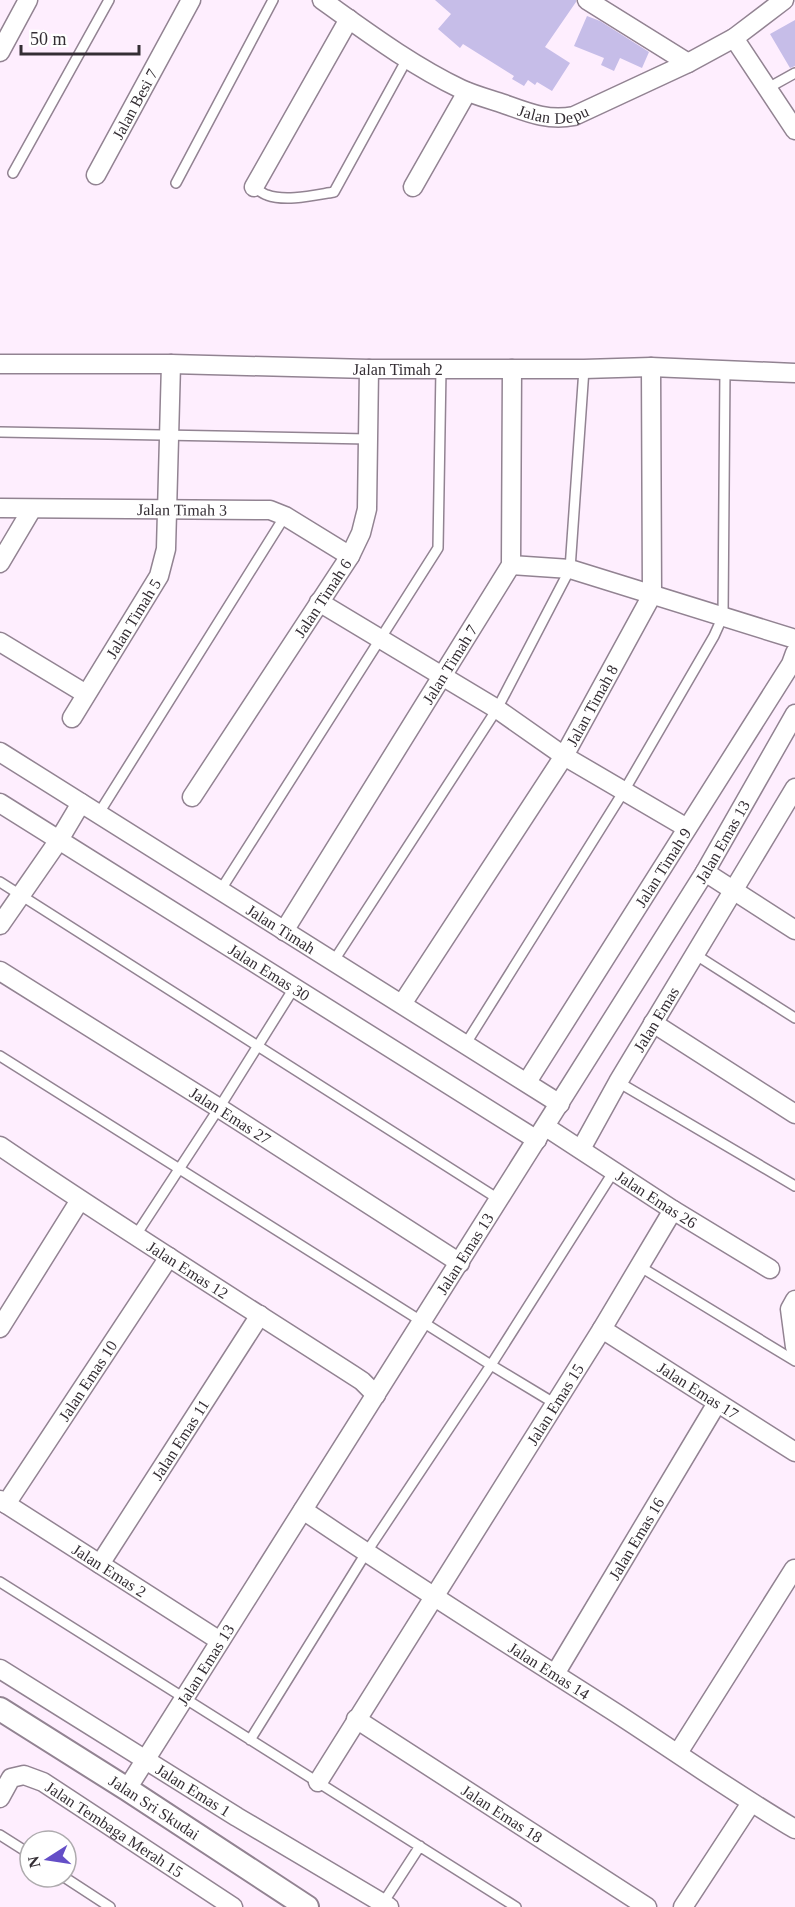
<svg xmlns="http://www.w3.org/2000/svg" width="795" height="1907" viewBox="0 0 795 1907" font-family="'Times New Roman',serif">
<rect width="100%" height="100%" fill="#feeefe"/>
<path fill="#c6bde8" d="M435 0H576V2L545 47 570 63 552 91 537 82 535 85 528 80 524 86 512 79 514 76 463 44 460 48 438 29 451 14Z
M587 16 600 21 649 52 642 68 620 58 614 71 601 65 604 58 574 46Z
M795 20V66L790 68 770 34Z"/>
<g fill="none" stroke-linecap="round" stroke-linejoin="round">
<defs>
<path id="service" d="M768 88 795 73
M13 173 109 0
M176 183 273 0
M254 187C258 190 263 194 267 195 286 202 315 195 334 192L407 59
M0 432 368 439
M99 813 285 516
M0 882 500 1200
M220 891 438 548 441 369
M696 955 795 1018
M333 962 497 709 570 569 584 369
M465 1045 624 791 714 636 723 616 725 370
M0 1056 491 1365 554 1403
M618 1082 795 1186
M136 1235 219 1108 294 988
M639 1266 795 1361
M0 1582 516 1907
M250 1740 366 1553 491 1365 614 1171
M0 1835 30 1854
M64 1877 110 1907
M383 1903 420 1846"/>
<g id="minor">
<path id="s1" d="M322 0C367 32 411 65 461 89 474 95 489 99 504 104 529 113 548 121 574 116L688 63 734 38 784 0"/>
<path d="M587 0 688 63"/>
<path d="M734 38 795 130"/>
<path d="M0 52 28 0"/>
<path id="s2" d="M96 175 191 0"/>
<path d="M254 187 349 19"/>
<path d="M413 187 467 92"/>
<path id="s3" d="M0 364H171L369 369H584L651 367 795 373"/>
<path id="s4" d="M0 508 270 510 285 516 350 556"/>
<path d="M0 563 32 509"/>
<path d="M511 565 570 569 795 639"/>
<path d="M319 602 497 709 564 756 687 828"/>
<path d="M0 642 86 694"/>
<path id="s5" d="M72 718 159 576 166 549 171 364"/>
<path id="s6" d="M0 752 560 1104"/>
<path id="s7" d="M192 797 350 556 361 533 367 509 369 369"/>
<path id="s8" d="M0 803 537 1140"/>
<path d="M705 872 795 930"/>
<path d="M0 925 59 840 81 803"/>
<path id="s9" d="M284 931 511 565 512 369"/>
<path id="s10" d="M0 971 219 1108 460 1263"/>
<path id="s11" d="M402 1004 564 756 652 595 651 367"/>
<path d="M653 1023 795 1114"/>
<path id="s12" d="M527 1082 791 664 795 653"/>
<path id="s13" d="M546 1127 673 1210 770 1269"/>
<path id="s14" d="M0 1146C119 1227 241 1303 362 1381L376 1395"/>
<path id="s15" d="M581 1149 618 1082 795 788"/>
<path d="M795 1300 790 1309 795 1347"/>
<path d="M0 1328 80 1200"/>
<path id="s16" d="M602 1329 795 1452"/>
<path id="s17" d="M0 1500 220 1641"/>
<path id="s18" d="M6 1504 169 1257"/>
<path id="s19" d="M303 1510C406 1580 511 1646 616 1713 676 1752 734 1793 795 1829"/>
<path id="s20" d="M100 1564 260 1315"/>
<path id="s21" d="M0 1669 237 1817 389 1907"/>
<path id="s22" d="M555 1674 717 1403"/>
<path id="s23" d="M356 1719 647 1907"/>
<path d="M678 1753 794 1569"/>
<path id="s24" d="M318 1782 602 1329 673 1210"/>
<path id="s25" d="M127 1789 705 872 795 714"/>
<path id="s26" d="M0 1798 11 1778 24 1775 43 1782 233 1907"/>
<path d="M683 1907 751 1803"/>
</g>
<g id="tertiary">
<path id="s27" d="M0 1709 127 1789 307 1907"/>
</g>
</defs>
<use href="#service" stroke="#928392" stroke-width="12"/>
<use href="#minor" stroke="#928392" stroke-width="21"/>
<use href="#tertiary" stroke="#928392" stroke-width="26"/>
<use href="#service" stroke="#fff" stroke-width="9"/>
<use href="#minor" stroke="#fff" stroke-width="18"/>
<use href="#tertiary" stroke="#fff" stroke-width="22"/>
</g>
<g text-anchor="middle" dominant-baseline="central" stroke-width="4.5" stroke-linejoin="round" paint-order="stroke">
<g font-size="16" fill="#342e34" stroke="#fff">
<text stroke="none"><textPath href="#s2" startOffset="81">Jalan Besi 7</textPath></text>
<text stroke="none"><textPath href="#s1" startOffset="262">Jalan Depu</textPath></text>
<text stroke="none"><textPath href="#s3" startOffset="398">Jalan Timah 2</textPath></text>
<text stroke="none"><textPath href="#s4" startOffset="182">Jalan Timah 3</textPath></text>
<text stroke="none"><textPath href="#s7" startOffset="238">Jalan Timah 6</textPath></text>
<text stroke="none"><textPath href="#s5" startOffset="117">Jalan Timah 5</textPath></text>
<text stroke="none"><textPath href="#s9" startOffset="314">Jalan Timah 7</textPath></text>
<text stroke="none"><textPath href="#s11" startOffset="354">Jalan Timah 8</textPath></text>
<text stroke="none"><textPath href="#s25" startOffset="1119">Jalan Emas 13</textPath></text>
<text stroke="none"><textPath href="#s12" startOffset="254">Jalan Timah 9</textPath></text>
<text stroke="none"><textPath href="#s6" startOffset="332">Jalan Timah</textPath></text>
<text stroke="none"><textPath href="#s8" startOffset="318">Jalan Emas 30</textPath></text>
<text stroke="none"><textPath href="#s15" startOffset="150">Jalan Emas</textPath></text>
<text stroke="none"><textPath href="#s10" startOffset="272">Jalan Emas 27</textPath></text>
<text stroke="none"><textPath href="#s13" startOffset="132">Jalan Emas 26</textPath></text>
<text stroke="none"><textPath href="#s25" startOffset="633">Jalan Emas 13</textPath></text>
<text stroke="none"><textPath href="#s14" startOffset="225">Jalan Emas 12</textPath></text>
<text stroke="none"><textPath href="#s18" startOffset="148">Jalan Emas 10</textPath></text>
<text stroke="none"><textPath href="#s16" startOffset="114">Jalan Emas 17</textPath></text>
<text stroke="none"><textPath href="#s24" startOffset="446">Jalan Emas 15</textPath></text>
<text stroke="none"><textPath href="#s20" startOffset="148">Jalan Emas 11</textPath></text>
<text stroke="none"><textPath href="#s22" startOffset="158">Jalan Emas 16</textPath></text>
<text stroke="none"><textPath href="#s17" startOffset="130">Jalan Emas 2</textPath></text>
<text stroke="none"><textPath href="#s25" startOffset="147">Jalan Emas 13</textPath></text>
<text stroke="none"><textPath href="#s19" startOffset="294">Jalan Emas 14</textPath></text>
<text stroke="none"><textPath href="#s21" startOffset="228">Jalan Emas 1</textPath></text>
<text stroke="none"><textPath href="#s27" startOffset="183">Jalan Sri Skudai</textPath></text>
<text stroke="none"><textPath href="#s23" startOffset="174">Jalan Emas 18</textPath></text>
<text stroke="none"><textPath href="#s26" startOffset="142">Jalan Tembaga Merah 15</textPath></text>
</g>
</g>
<g transform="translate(48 1859) rotate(258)"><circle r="28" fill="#ffffff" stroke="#aeabae" stroke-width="1.5"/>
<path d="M0-4.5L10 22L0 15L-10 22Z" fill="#644ec7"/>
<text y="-9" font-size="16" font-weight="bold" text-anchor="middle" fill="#342e34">N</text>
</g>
<path d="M21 45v9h118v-9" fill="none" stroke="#342e34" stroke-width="3"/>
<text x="30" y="45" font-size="18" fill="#342e34" stroke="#ffffff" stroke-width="4.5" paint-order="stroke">50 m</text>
</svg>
